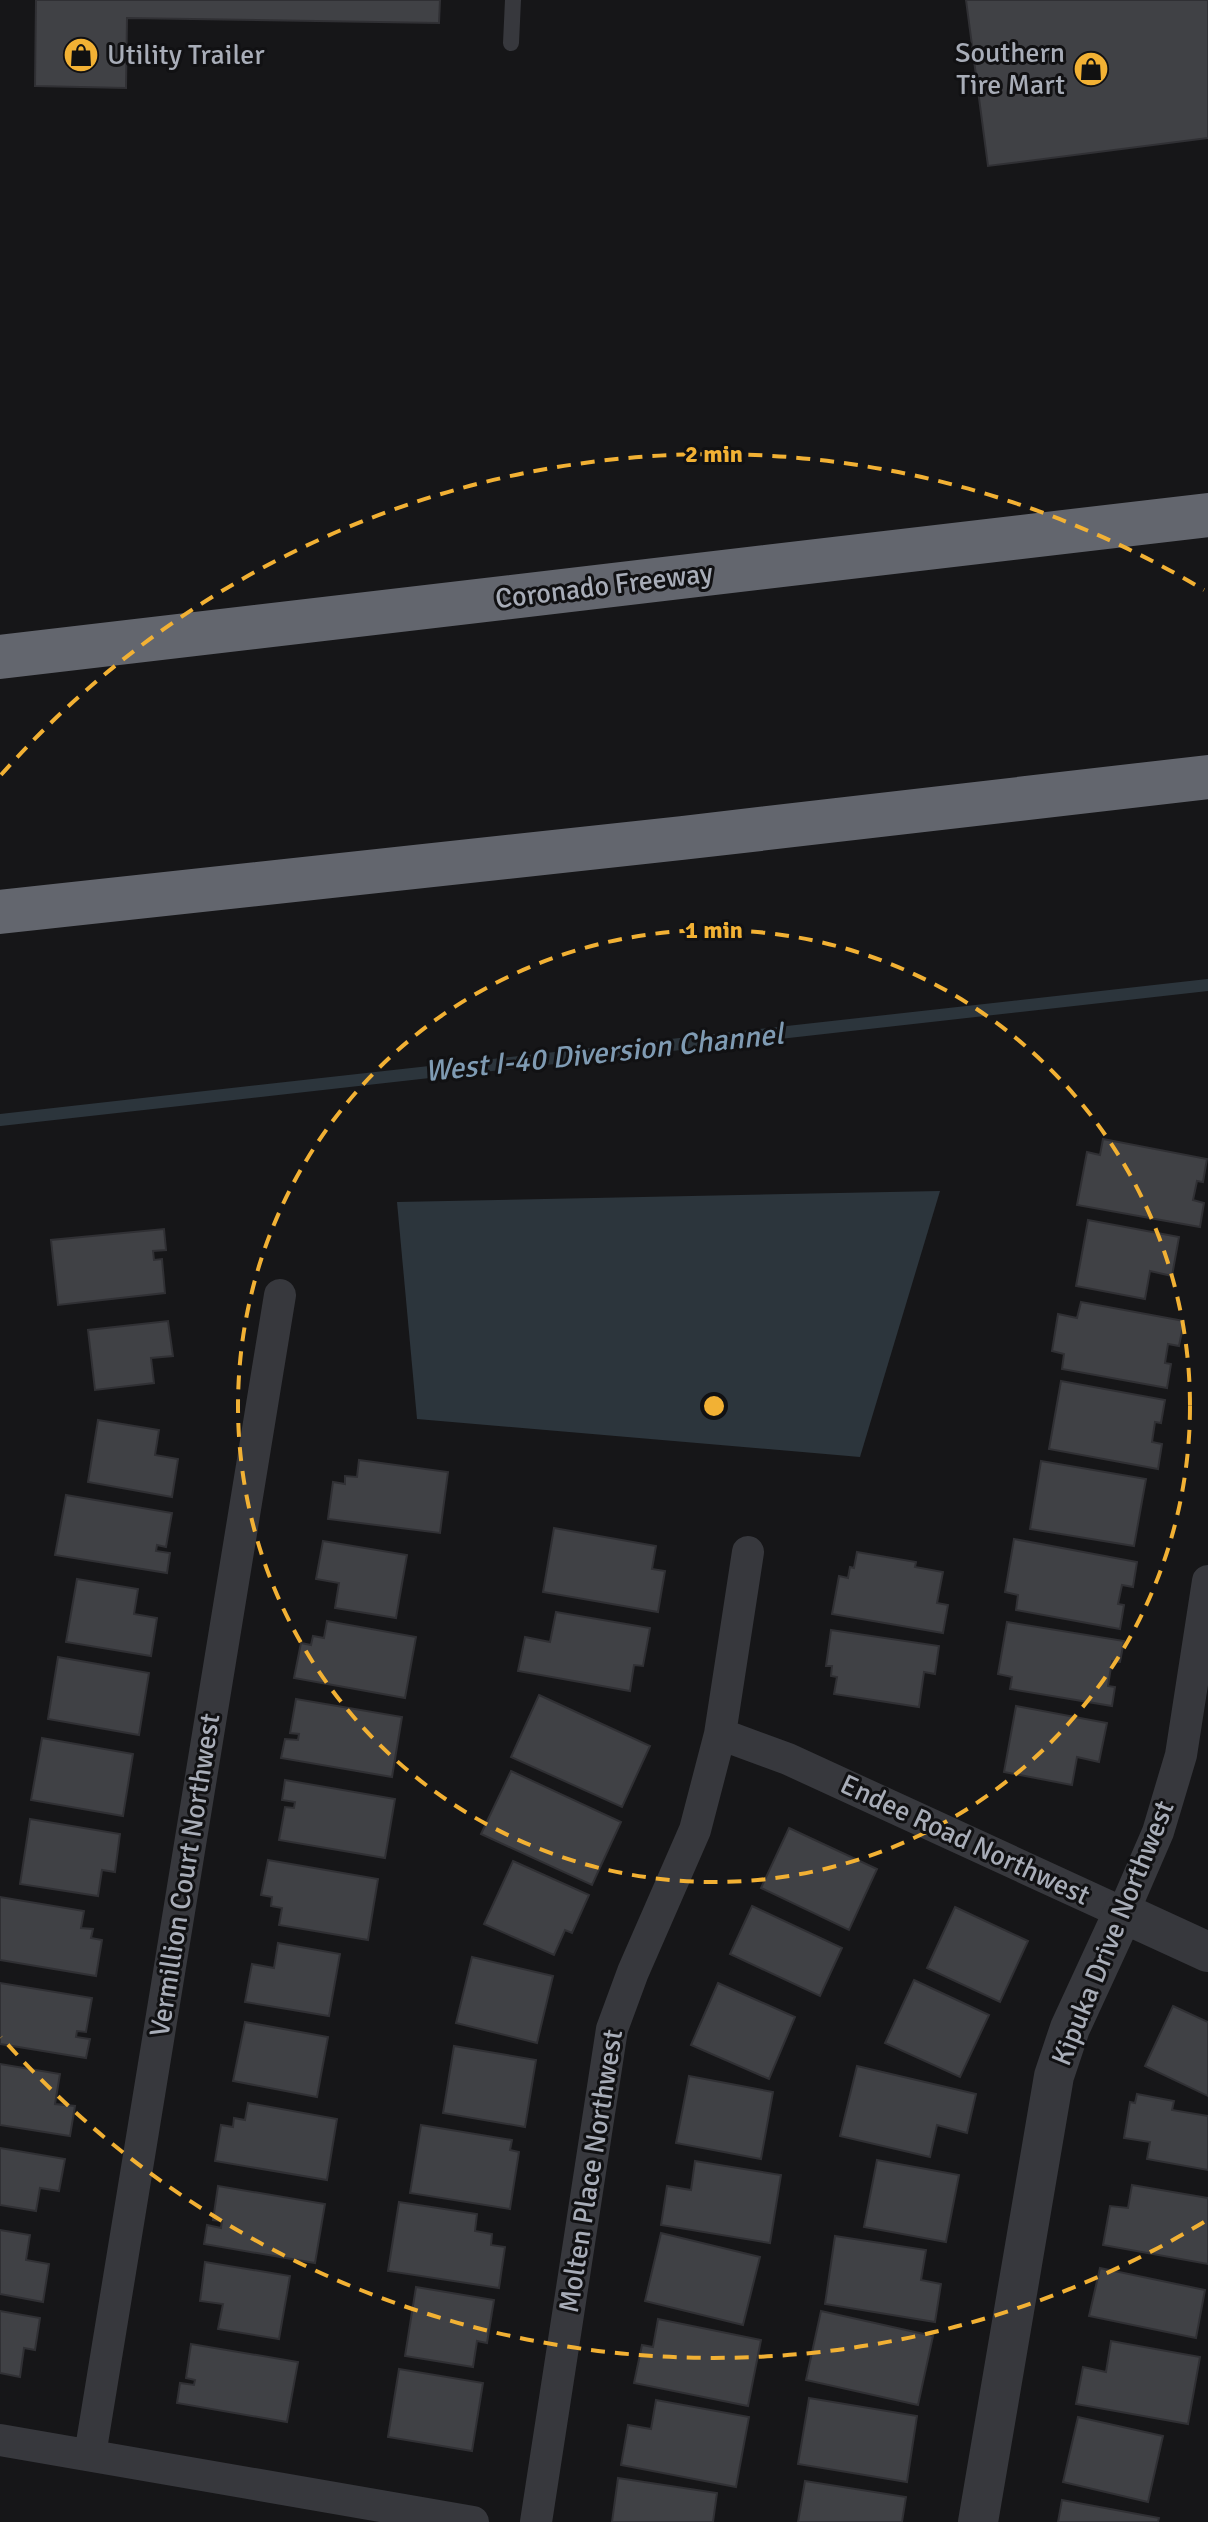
<svg xmlns="http://www.w3.org/2000/svg" width="1208" height="2522" viewBox="0 0 1208 2522" font-family="Signika,sans-serif">
<rect width="100%" height="100%" fill="#161618"/>
<path fill="#2c353c" d="M940 1191 860 1457 417 1419 397 1202Z"/>
<g fill="none" stroke-linecap="round" stroke-linejoin="round">
<path stroke="#2c353c" stroke-width="12" d="M0 1120 1208 985"/>
</g>
<path fill="#404145" stroke="#303034" stroke-width="2" d="M36 0H440L439 23 127 18 126 88 35 86Z
M966 0H1208V138L988 166Z
M1103 1139 1207 1159 1203 1182 1197 1181 1193 1200 1204 1203 1200 1227 1077 1205 1087 1152 1100 1155Z
M1088 1220 1179 1237 1172 1276 1150 1271 1145 1299 1076 1286Z
M164 1229 166 1250 153 1251 154 1260 162 1259 165 1293 58 1305 51 1240Z
M1081 1302 1184 1321 1179 1346 1168 1344 1165 1363 1171 1364 1167 1388 1062 1369 1064 1354 1052 1351 1058 1314 1077 1318Z
M168 1321 173 1356 151 1358 154 1383 95 1390 88 1330Z
M1061 1381 1165 1400 1161 1423 1155 1422 1152 1442 1162 1444 1158 1469 1049 1449Z
M98 1420 159 1430 155 1455 178 1459 172 1497 88 1482Z
M359 1460 448 1472 440 1533 328 1519 333 1482 345 1484V1476L357 1477Z
M1041 1461 1146 1479 1134 1546 1030 1529Z
M66 1495 172 1513 166 1547 157 1545 156 1551 170 1553 167 1573 55 1555Z
M554 1528 656 1546 652 1569 665 1571 658 1612 543 1592Z
M1014 1539 1137 1562 1133 1587 1122 1585 1118 1604 1124 1605 1120 1629 1016 1610 1018 1595 1005 1592Z
M323 1541 407 1555 396 1618 335 1608 339 1583 316 1579Z
M857 1552 916 1562 915 1567 943 1572 937 1603 948 1605 943 1633 832 1614 839 1576 848 1578 850 1567 854 1568Z
M77 1579 138 1589 134 1614 157 1618 151 1656 66 1642Z
M556 1612 650 1628 643 1666 634 1665 630 1691 518 1671 525 1637 550 1642Z
M327 1621 416 1637 405 1698 294 1678 301 1643 311 1645 313 1636 324 1638Z
M1007 1622 1124 1641 1120 1662 1112 1661 1108 1686 1115 1687 1112 1706 1010 1689 1012 1677 998 1674Z
M831 1630 939 1646 935 1674 924 1672 919 1707 834 1694 837 1677 831 1676 832 1666H826Z
M58 1657 149 1673 139 1735 48 1719Z
M539 1695 650 1746 622 1807 511 1757Z
M296 1699 402 1717 392 1777 281 1758 285 1739 298 1740 299 1734 290 1733Z
M1016 1706 1107 1723 1099 1762 1077 1757 1072 1785 1004 1772Z
M42 1738 133 1754 123 1816 31 1800Z
M511 1771 621 1822 592 1885 481 1834Z
M285 1780 395 1799 385 1858 279 1840 285 1807 294 1808 295 1802 282 1800Z
M30 1819 120 1834 115 1872 102 1870 98 1896 20 1884Z
M789 1828 877 1869 849 1930 761 1888Z
M268 1860 378 1879 368 1940 279 1925 282 1908 271 1906 272 1897 261 1895Z
M513 1861 589 1895 572 1933 565 1930 554 1955 484 1924Z
M0 1897 84 1911 81 1928 93 1929 91 1938 102 1940 96 1976 0 1960Z
M752 1906 842 1948 820 1996 730 1954Z
M955 1907 1028 1941 1000 2002 927 1968Z
M278 1943 340 1954 329 2016 245 2002 252 1964 274 1968Z
M472 1957 553 1976 537 2043 456 2023Z
M914 1980 989 2015 960 2077 885 2043Z
M0 1983 92 1998 86 2032 77 2031 76 2037 90 2039 86 2058 0 2044Z
M718 1983 795 2017 769 2079 691 2045Z
M1173 2006 1208 2022V2096L1145 2066Z
M245 2022 328 2037 317 2097 233 2081Z
M454 2046 536 2060 525 2127 443 2113Z
M0 2064 60 2074 55 2104 75 2106 70 2136 0 2125Z
M857 2066 976 2094 967 2133 937 2125 930 2157 840 2136Z
M689 2076 773 2092 761 2159 676 2143Z
M1137 2094 1174 2101 1172 2110 1208 2116V2170L1147 2159 1150 2142 1124 2138 1130 2102 1135 2103Z
M248 2103 337 2119 327 2180 215 2161 221 2125 233 2127 234 2118 245 2120Z
M421 2125 512 2140 510 2150 519 2152 510 2209 410 2193Z
M0 2148 65 2159 59 2191 40 2188 36 2211 0 2205Z
M877 2160 959 2175 946 2242 864 2227Z
M695 2161 781 2175 770 2243 661 2225 667 2186 691 2190Z
M1132 2185 1208 2198V2264L1103 2245 1110 2206 1128 2208Z
M218 2186 325 2204 315 2263 204 2244 207 2225 221 2228 222 2221 213 2220Z
M399 2202 477 2214 475 2231 492 2234 491 2245 505 2247 499 2288 388 2271Z
M0 2230 30 2235 26 2260 49 2264 43 2302 0 2294Z
M661 2233 760 2257 743 2325 645 2301Z
M835 2236 926 2250 921 2280 941 2284 935 2322 825 2304Z
M205 2262 290 2276 279 2339 218 2329 223 2304 200 2301Z
M1100 2268 1205 2290 1196 2338 1089 2316Z
M416 2287 494 2300 487 2343 477 2341 473 2367 405 2356Z
M0 2311 40 2318 35 2350 24 2348 20 2377 0 2373Z
M821 2311 933 2336 918 2405 806 2380Z
M658 2319 761 2340 748 2406 634 2383 642 2345 653 2347Z
M1111 2341 1200 2357 1188 2424 1076 2404 1083 2367 1106 2372Z
M191 2344 298 2362 287 2422 177 2403 180 2383 194 2385 195 2380 186 2378Z
M399 2369 483 2383 472 2451 388 2437Z
M809 2398 917 2416 907 2482 798 2464Z
M656 2400 749 2417 736 2487 621 2465 628 2425 651 2429Z
M1078 2417 1163 2436 1148 2502 1063 2482Z
M618 2478 717 2493 713 2522H612Z
M805 2481 906 2497 902 2522H798Z
M1062 2500 1159 2518 1158 2522H1058Z"/>
<g fill="none" stroke-linecap="round" stroke-linejoin="round">
<path stroke="#37383d" stroke-width="16" d="M511 43 513 0"/>
<path stroke="#37383d" stroke-width="32" d="M720 1734 788 1759 1123 1913 1158 1832 1181 1755 1208 1581
M0 2440 473 2522
M90 2455 280 1295
M536 2522 612 2029 633 1972 695 1830 720 1734 748 1552"/>
<path stroke="#37383d" stroke-width="40" d="M978 2522 1054 2076 1070 2028 1123 1913 1208 1952"/>
<path stroke="#63666e" stroke-width="44" d="M0 657 1208 515
M0 912 682 838 1208 777"/>
</g>
<g fill="none" stroke="#f2b134" stroke-width="4" stroke-dasharray="14 10">
<circle cx="714" cy="1406" r="476"/>
<path d="M1204 2222A952 952 0 0 1 1 2037M1 775A952 952 0 0 1 1204 590"/>
</g>
<defs>
<symbol id="shop-disc" viewBox="-11 -11 22 22"><circle r="9.5" fill="#f2b134" stroke="#111113"/><path d="M-5-2.5h2.3a2.7 3.5 0 0 1 5.4 0H5L5.5 6h-11ZM-1.5-2.5h3a1.5 2.3 0 0 0-3 0Z" fill="#111"/></symbol>
</defs>
<g fill-rule="evenodd">
<use href="#shop-disc" x="61" y="35" width="40" height="40"/>
<use href="#shop-disc" x="1071" y="49" width="40" height="40"/>
</g>
<g text-anchor="middle" dominant-baseline="central" stroke-width="6" stroke-linejoin="round" paint-order="stroke">
<g font-size="28" fill="#a8adb8" stroke="#111113" text-anchor="end">
<text x="1065" y="53">Southern<tspan x="1065" dy="32">Tire Mart</tspan></text>
<text x="107" y="55" text-anchor="start">Utility Trailer</text>
</g>
<g font-size="28" fill="#a8adb8" stroke="#111113">
<text transform="translate(604 586) rotate(-7)">Coronado Freeway</text>
<text transform="translate(965 1840) rotate(25)">Endee Road Northwest</text>
<text transform="translate(185 1875) rotate(-81)">Vermillion Court Northwest</text>
<text transform="translate(1113 1933) rotate(-68)">Kipuka Drive Northwest</text>
<text transform="translate(591 2171) rotate(-81)">Molten Place Northwest</text>
</g>
<g font-size="30" font-style="italic" fill="#7f9bb3" stroke="#111113">
<text transform="translate(604 1053) rotate(-6)">West I-40 Diversion Channel</text>
</g>
</g>
<circle cx="714" cy="1406" r="12" fill="#f2b134" stroke="#111113" stroke-width="4"/>
<g font-size="24" text-anchor="middle" font-weight="bold" fill="#f2b134" stroke="#111113" stroke-width="6" stroke-linejoin="round" paint-order="stroke">
<text x="714" y="462">2 min</text>
<text x="714" y="938">1 min</text>
</g>
</svg>
